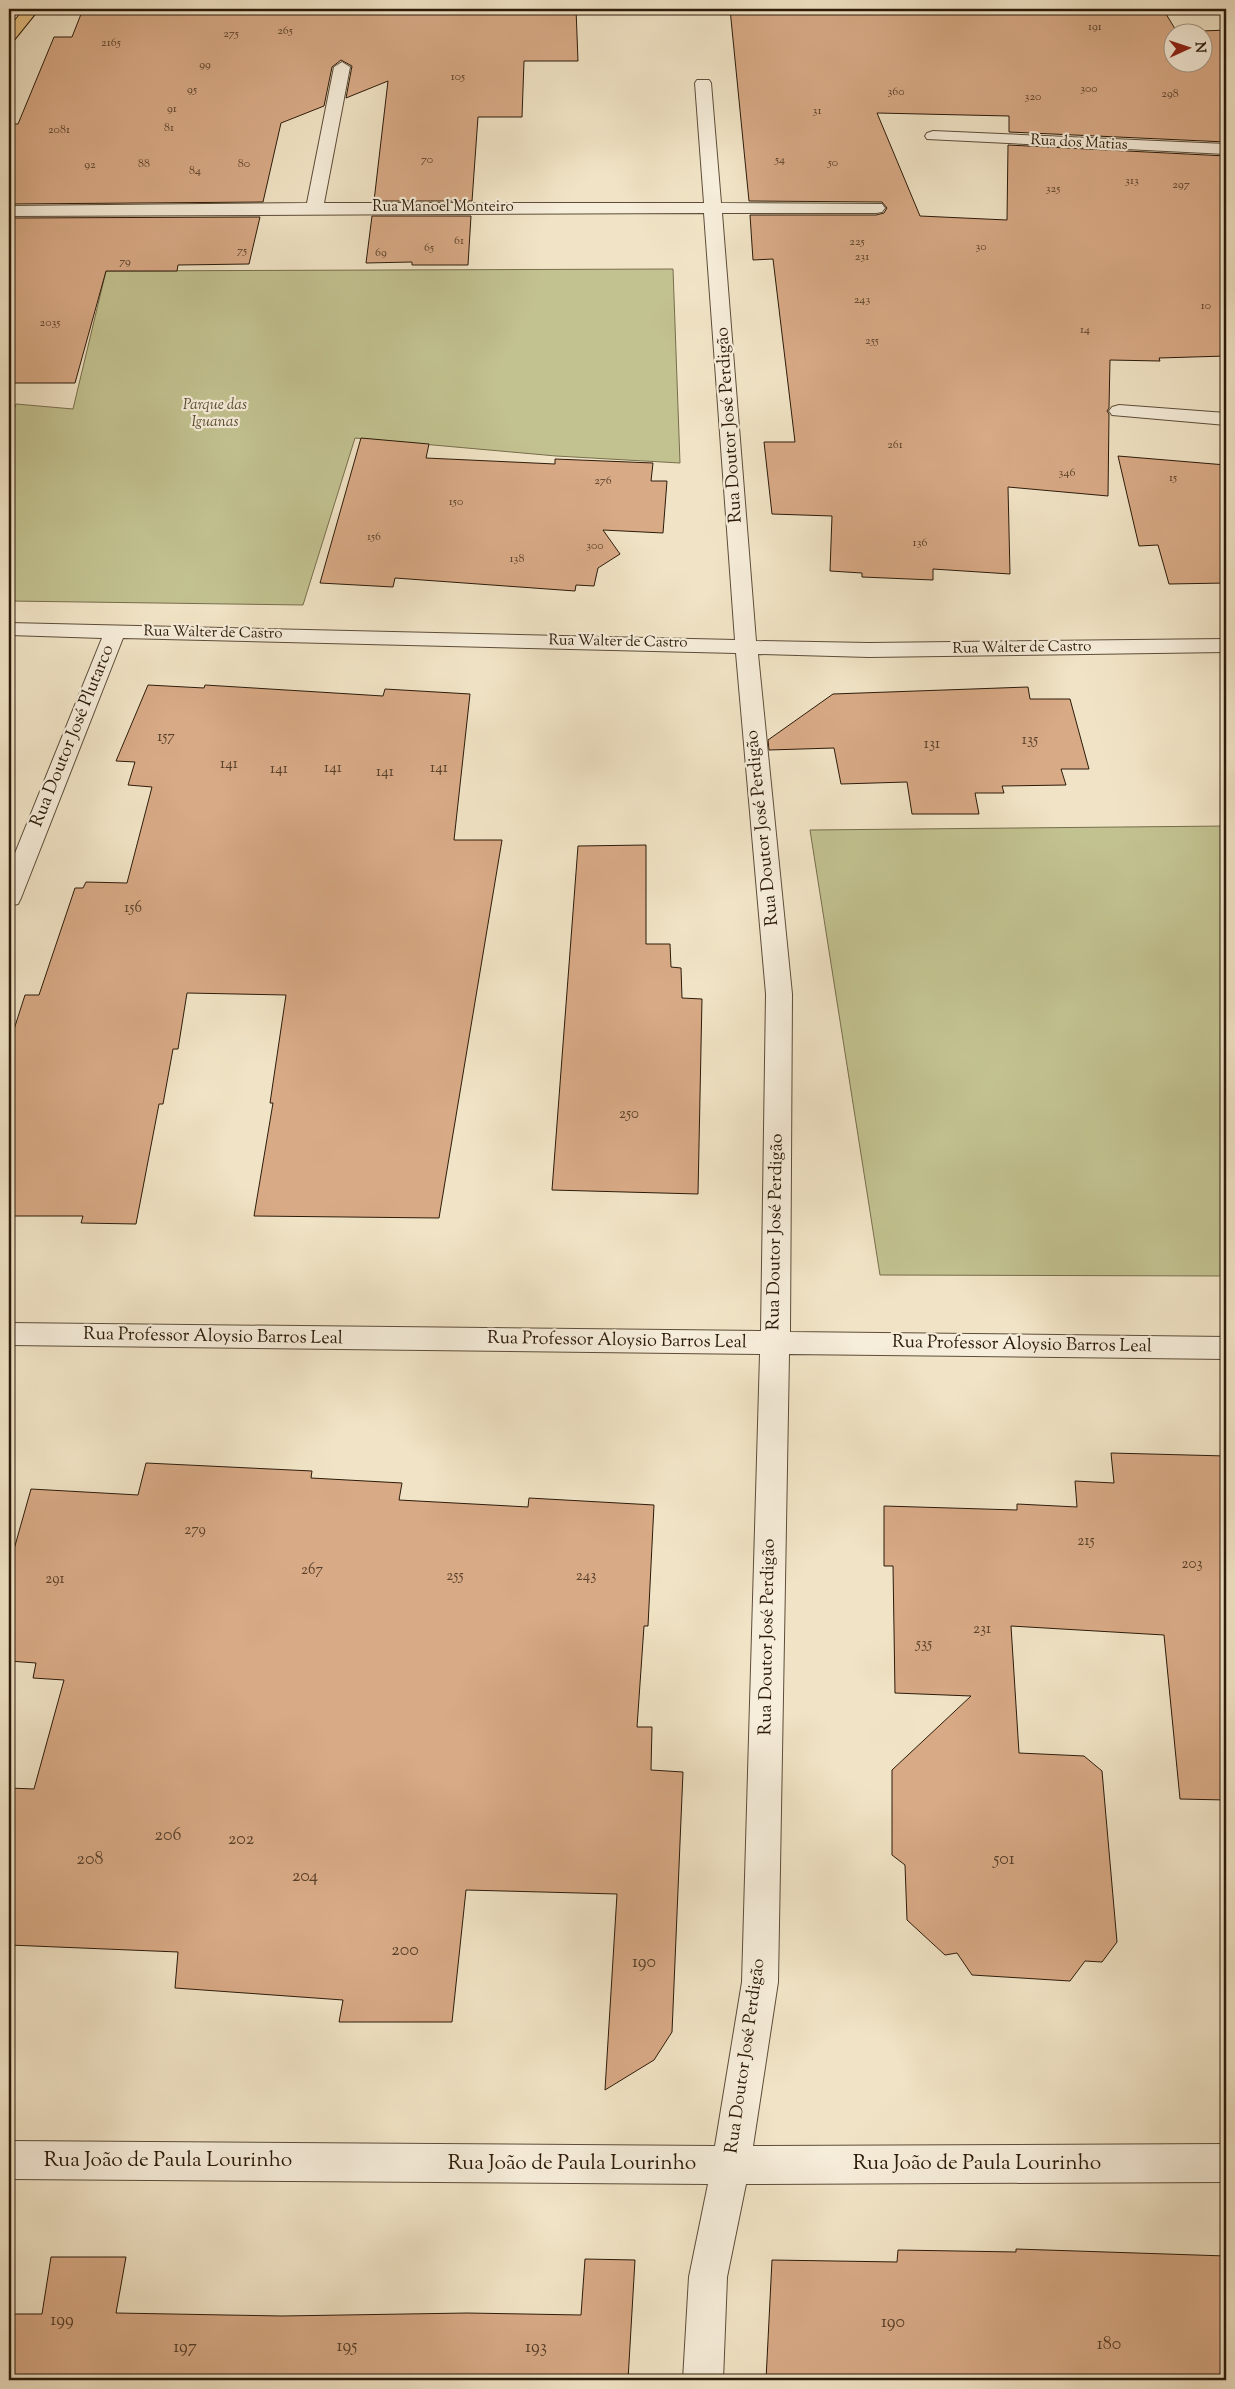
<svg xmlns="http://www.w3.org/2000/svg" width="1235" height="2389" viewBox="0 0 1235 2389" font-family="'Sorts Mill Goudy',serif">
<rect width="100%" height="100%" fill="#f1e4c6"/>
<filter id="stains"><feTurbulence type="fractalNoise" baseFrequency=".004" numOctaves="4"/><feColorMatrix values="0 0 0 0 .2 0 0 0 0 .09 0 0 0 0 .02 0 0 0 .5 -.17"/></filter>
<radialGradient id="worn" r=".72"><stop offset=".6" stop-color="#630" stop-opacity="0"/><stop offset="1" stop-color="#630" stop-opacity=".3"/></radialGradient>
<path fill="#c2c290" stroke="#776e4d" d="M673 269 680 463 556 456 355 438 303 605 9 601V423L16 404 73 409 106 271Z
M1226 826V1276L880 1275 810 830Z"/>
<path fill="#d8aa86" stroke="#2c1b0a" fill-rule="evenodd" d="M83 9H576L578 61H524L522 117H478L472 201H374L388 81 346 98 352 66 341 60 332 67 324 106 281 123 263 202 9 204V124H18L54 37H72Z
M730 9H1163L1177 32 1226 30V142L1009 132V116L877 113 920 216 1007 220 1008 145 1226 156V356L1159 358 1160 361 1110 360 1109 408 1107 411 1109 414 1108 496 1008 487 1010 574 933 569V580L862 577V573L830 571 832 516 772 514 764 442H795L773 259 753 260 750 215H876L884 213 887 208 882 202 749 201ZM1172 32H1202V62H1172Z
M372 216H471L468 265H412V262L366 263Z
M260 217 249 264 178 265 177 271H106L75 383H9V218Z
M361 438 429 444 426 458 555 464V459L653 463 651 481H667L663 533 603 530 620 554 598 568 594 586 576 585 575 591 395 578 393 587 320 583Z
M1118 456 1226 465V583L1169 584 1158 545 1139 546Z
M148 685 204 688 205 685 383 696 385 689 470 694 454 840H502L439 1218 254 1216 273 1103H270L286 995 187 993 178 1049H173L163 1104H159L136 1224 81 1223 83 1216H9V1045L25 995H39L75 888H83L86 882 127 883 152 787 128 785 135 762 116 761Z
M1028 687 1030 699H1070L1089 769H1061L1066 785 1002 786 1004 793H975L979 814H912L907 782 841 784 834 748 769 750 768 740 833 694Z
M646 845V944H670L671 967 681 968 682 998 702 999 698 1194 552 1190 578 846Z
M1111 1453 1226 1456V1800L1180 1799 1164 1635 1011 1626 1019 1753 1084 1756 1102 1771 1117 1942 1102 1962 1085 1961 1070 1981 972 1975 957 1953 945 1955 907 1920 905 1865 892 1855V1770L971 1696 895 1693 893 1566H884V1506L1017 1510V1504L1077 1507 1075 1481 1114 1483Z
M146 1463 312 1471 311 1478 402 1483 399 1500 528 1507 529 1498 654 1505 648 1626H644L637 1727H652L651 1770 683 1772 672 2032 654 2060 605 2090 617 1894 466 1890 452 2022H339L343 2000 175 1988 178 1952 9 1945V1788L34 1789 64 1680 33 1678 36 1663 9 1661V1567L31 1489 138 1495Z
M1016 2249 1226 2256V2380H766L772 2260 897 2262 898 2250 1016 2252Z
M51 2257H126L116 2313 282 2316 467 2313 581 2315 585 2259 635 2260 628 2380H9V2314H42Z"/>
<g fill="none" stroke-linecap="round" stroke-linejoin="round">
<defs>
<path id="minor" d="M342 62 350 67 324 203H704L695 83 697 80H709L711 83 721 203 882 204 885 208 882 212 876 213H722L756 641 869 643 1226 639V652L869 657 758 654 792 994 790 1332 1226 1337V1359L789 1354 778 1982 753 2146 1226 2144V2182L746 2184 727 2277 723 2380H683L689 2277 708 2184 9 2179V2141L715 2146 742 1982 760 1354 9 1345V1323L761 1331 766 994 736 653 123 638 21 898 18 904 9 906V868L102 638 9 635V623L735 640 704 213 9 216V206L307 203 334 67Z
M933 131 1226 144V154L927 139 925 136 927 133Z
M1119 405 1226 413V425L1112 415 1109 411 1112 407Z"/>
<path id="major" d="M24 9H39L14 40 9 42V28Z"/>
</defs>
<use href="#minor" stroke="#5d4d39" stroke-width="2"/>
<use href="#major" stroke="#2c1b0a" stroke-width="2"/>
<use href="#minor" fill="#f6edda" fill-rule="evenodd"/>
<use href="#major" fill="#e8c283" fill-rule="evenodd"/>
</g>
<g text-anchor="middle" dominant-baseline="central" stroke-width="4.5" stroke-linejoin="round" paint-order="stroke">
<g font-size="12" fill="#573f29">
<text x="1095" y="27">191</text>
<text x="285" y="31">265</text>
<text x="231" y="34">275</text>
<text x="111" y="43">2165</text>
<text x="205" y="65">99</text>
<text x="458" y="77">105</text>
<text x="1089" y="89">300</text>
<text x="192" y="90">95</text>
<text x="896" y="92">360</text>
<text x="1170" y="94">298</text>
<text x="1033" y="97">320</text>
<text x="172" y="109">91</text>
<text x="817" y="111">31</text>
<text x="169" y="128">81</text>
<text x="59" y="130">2081</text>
<text x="427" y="160">70</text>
<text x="780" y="160">54</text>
<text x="833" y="163">50</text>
<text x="144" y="164">88</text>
<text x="244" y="164">80</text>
<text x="90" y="165">92</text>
<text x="195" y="171">84</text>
<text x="1132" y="181">313</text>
<text x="1181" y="185">297</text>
<text x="1053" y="189">325</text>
<text x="459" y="241">61</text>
<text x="857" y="242">225</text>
<text x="981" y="247">30</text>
<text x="429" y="248">65</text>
<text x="242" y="251">75</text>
<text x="381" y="253">69</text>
<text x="862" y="257">231</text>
<text x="125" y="262">79</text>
<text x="862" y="300">243</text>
<text x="1206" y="306">10</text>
<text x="50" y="323">2035</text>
<text x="1085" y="330">14</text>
<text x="872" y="341">255</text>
<text x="895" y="445">261</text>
<text x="1067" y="473">346</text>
<text x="1173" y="478">15</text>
<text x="603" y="481">276</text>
<text x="456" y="502">150</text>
<text x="374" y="537">156</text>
<text x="920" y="543">136</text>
<text x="595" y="546">300</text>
<text x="517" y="559">138</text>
</g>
<g font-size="15" fill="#2c1b0a" stroke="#f6edda">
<text transform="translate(1079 143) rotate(3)">Rua dos Matias</text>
<text x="443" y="207">Rua Manoel Monteiro</text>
<text transform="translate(213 633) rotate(1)">Rua Walter de Castro</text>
<text transform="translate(618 642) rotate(1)">Rua Walter de Castro</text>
<text transform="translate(1022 648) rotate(-1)">Rua Walter de Castro</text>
</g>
<g font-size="15" font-style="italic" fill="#594d32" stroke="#f6edda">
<text x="215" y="405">Parque das<tspan x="215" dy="17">Iguanas</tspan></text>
</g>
<g font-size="15" fill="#573f29">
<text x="166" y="737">157</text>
<text x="1030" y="740">135</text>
<text x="932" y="744">131</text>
<text x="229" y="764">141</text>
<text x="333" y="768">141</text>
<text x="439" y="768">141</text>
<text x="279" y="769">141</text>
<text x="385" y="772">141</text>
<text x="133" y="908">156</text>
<text x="629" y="1114">250</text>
<text x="195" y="1530">279</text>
<text x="1086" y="1541">215</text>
<text x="1192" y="1564">203</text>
<text x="312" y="1570">267</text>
<text x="455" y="1576">255</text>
<text x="586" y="1576">243</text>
<text x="55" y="1579">291</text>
<text x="982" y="1629">231</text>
<text x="924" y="1644">535</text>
</g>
<g font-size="18" fill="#2c1b0a" stroke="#f6edda">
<text transform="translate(730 425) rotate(-94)">Rua Doutor José Perdigão</text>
<text transform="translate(73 736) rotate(-68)">Rua Doutor José Plutarco</text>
<text transform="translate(763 828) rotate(-96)">Rua Doutor José Perdigão</text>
<text transform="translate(776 1232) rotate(-89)">Rua Doutor José Perdigão</text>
<text transform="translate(213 1337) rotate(1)">Rua Professor Aloysio Barros Leal</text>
<text transform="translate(617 1341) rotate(1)">Rua Professor Aloysio Barros Leal</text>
<text transform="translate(1022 1345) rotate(1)">Rua Professor Aloysio Barros Leal</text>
<text transform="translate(768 1637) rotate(-89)">Rua Doutor José Perdigão</text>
<text transform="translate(746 2056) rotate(-82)">Rua Doutor José Perdigão</text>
</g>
<g font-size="18" fill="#573f29">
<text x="168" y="1836">206</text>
<text x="241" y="1840">202</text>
<text x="90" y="1860">208</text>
<text x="1004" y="1860">501</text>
<text x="305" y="1877">204</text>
<text x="405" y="1951">200</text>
<text x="644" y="1963">190</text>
<text x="62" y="2321">199</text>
<text x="893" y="2323">190</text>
<text x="1109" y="2345">180</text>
<text x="347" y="2347">195</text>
<text x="185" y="2348">197</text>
<text x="536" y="2348">193</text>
</g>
<g font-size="21" fill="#2c1b0a" stroke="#f6edda">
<text x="168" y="2161">Rua João de Paula Lourinho</text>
<text x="572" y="2164">Rua João de Paula Lourinho</text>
<text x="977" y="2164">Rua João de Paula Lourinho</text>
</g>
</g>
<rect width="1235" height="2389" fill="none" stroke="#f1e4c6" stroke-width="30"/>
<rect x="10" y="10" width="1215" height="2369" fill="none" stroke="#2c1b0a" stroke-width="2.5"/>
<rect x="15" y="15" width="1205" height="2359" fill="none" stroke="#2c1b0a"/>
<g transform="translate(1188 48) rotate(87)"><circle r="24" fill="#f6edda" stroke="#a59987"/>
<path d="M0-4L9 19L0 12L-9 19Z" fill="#8f2418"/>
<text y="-8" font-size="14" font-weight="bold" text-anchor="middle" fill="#2c1b0a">N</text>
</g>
<rect width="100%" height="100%" filter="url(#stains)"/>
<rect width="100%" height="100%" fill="url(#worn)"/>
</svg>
